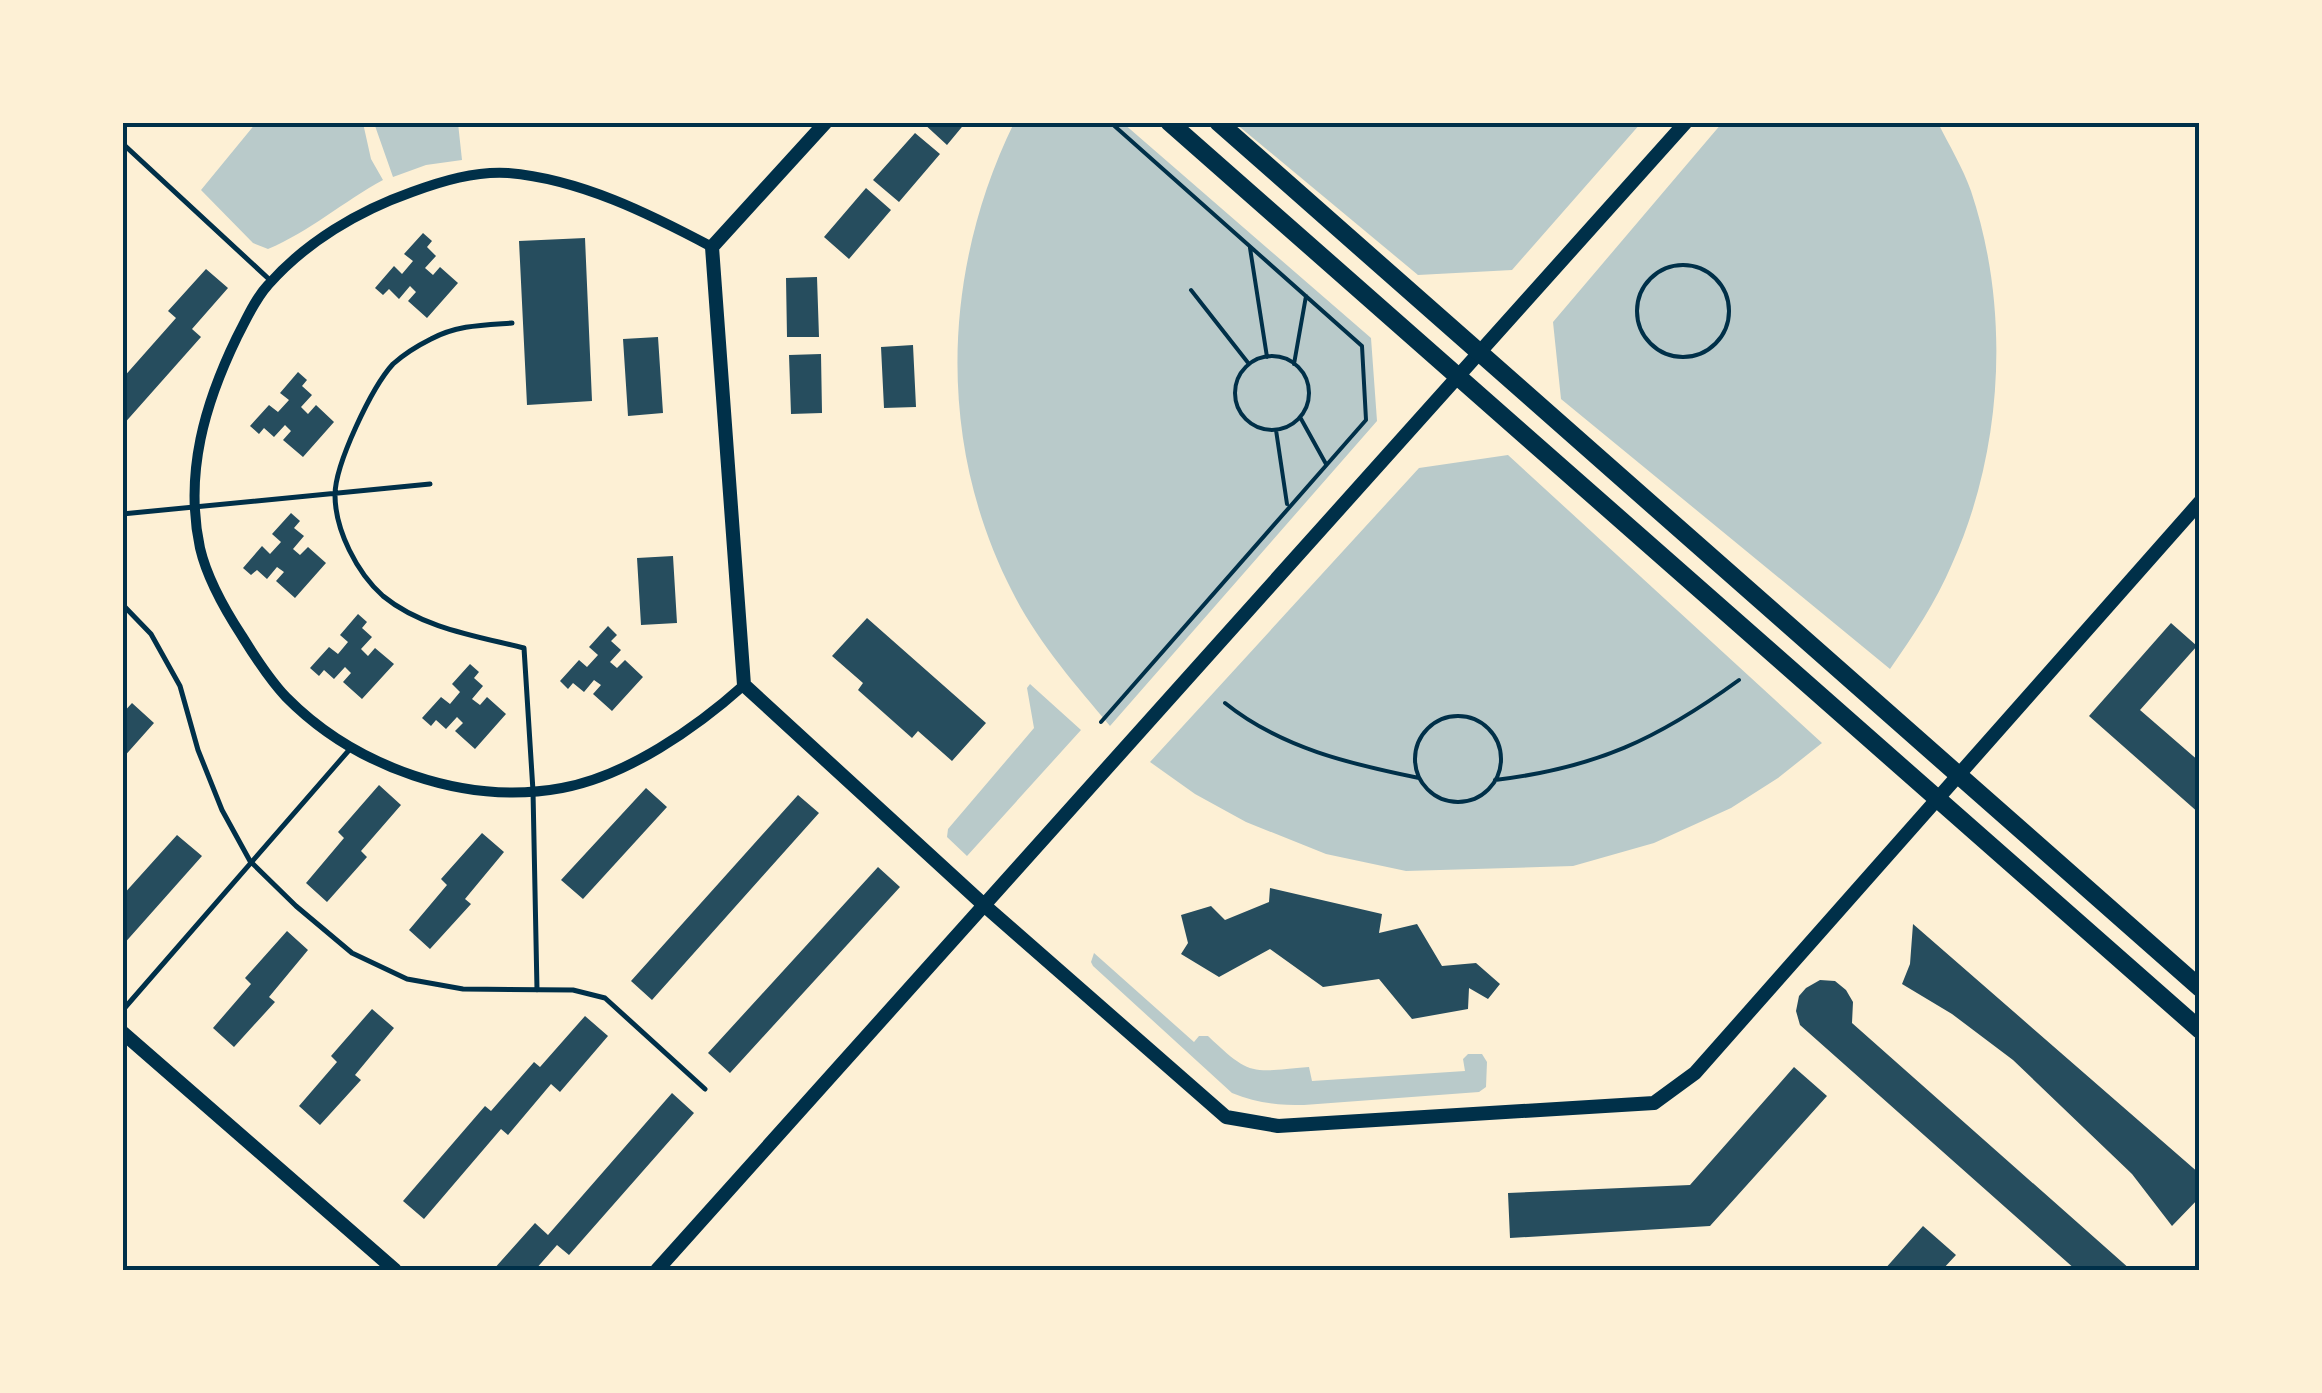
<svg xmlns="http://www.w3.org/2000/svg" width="2322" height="1393" viewBox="0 0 2322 1393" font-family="Spectral,serif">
<rect width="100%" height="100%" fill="#fdf0d5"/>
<path fill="#b9caca" d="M256 123H363L371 159 383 180C344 201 309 232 268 249L253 243 201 190Z
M374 123H458L462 160 426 165 393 177Z
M1014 123H1123L1371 338 1377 421 1110 726C1074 683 1037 641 1012 591 936 443 942 270 1014 123Z
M1235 123H1641L1512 270 1418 275Z
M1722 123H1938C1949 145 1963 168 1971 191 2011 310 2003 451 1952 564 1936 602 1913 636 1890 669L1561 399 1553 322Z
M1508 455 1822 743 1778 778 1731 808 1654 843 1573 866 1406 871 1326 854 1246 822 1195 794 1150 762 1419 468Z
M1030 684 1081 730 967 856 947 837 948 829 1034 728 1027 688Z
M1094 953 1194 1042 1199 1036H1208C1251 1077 1251 1072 1309 1067L1312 1081 1465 1071 1463 1059 1468 1054H1482L1487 1062 1486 1087 1479 1092 1304 1105C1278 1105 1256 1103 1232 1093L1093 966 1091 962Z"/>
<path fill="#264d5e" d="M922 122H966L947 145Z
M915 133 940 154 899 202 873 180Z
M866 188 891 210 849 259 824 237Z
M423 233 432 241 427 247 436 256 425 268 433 275 440 267 458 283 427 318 408 301 416 292 410 286 399 299 389 289 383 295 375 288 394 266 402 274 413 261 404 254Z
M585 238 592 401 527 405 519 241Z
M206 269 228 288 192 329 201 337 122 426V379L176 318 168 311Z
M817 277 819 337H787L786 278Z
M658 337 663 413 628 416 623 339Z
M913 345 916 407 884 408 881 347Z
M821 354 822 413 791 414 789 355Z
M298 372 307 380 302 386 312 395 301 407 308 414 316 405 334 422 303 457 283 440 291 431 285 425 274 437 264 428 259 434 250 426 269 405 278 412 289 400 280 393Z
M291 513 300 521 294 528 304 536 293 549 300 555 308 547 326 563 295 598 276 581 284 572 277 567 267 579 257 570 251 575 243 568 262 546 270 554 281 542 272 534Z
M673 556 677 623 641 625 637 558Z
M358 614 367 622 362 628 372 637 361 649 368 656 375 648 394 664 362 699 343 682 351 673 345 667 334 679 324 670 319 676 310 668 329 647 338 654 348 642 340 635Z
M867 618 986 723 952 761 918 731 912 738 858 690 863 683 832 656Z
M2171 623 2197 646 2140 710 2200 762V814L2089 716Z
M608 626 617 635 611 641 621 650 610 662 617 668 625 660 643 677 612 711 593 694 601 685 594 680 584 692 573 683 568 689 560 681 579 660 587 667 598 655 589 647Z
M470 664 479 672 474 678 483 686 472 699 480 705 487 697 506 714 475 749 455 731 463 723 457 717 446 729 436 720 431 726 422 718 441 697 450 704 460 692 452 684Z
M132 703 154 723 122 759V714Z
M379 785 401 805 361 851 367 857 327 902 306 883 344 838 338 832Z
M646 788 667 807 583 899 561 880Z
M798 795 819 813 652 1000 631 981Z
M482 833 504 852 465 899 471 904 430 949 409 930 447 885 441 879Z
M177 835 202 856 122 946V896Z
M878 867 900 887 730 1073 708 1053Z
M1270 888 1382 914 1379 933 1417 924 1442 966 1476 963 1500 984 1488 999 1469 988 1468 1009 1412 1019 1379 979 1323 987 1270 949 1219 977 1181 954 1188 943 1181 915 1211 906 1225 920 1269 902Z
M1913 924 2200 1174V1197L2172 1226 2132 1174 2013 1060 1952 1014 1902 984 1910 964Z
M287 931 308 950 269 997 275 1002 234 1047 213 1028 251 984 245 978Z
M1820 980 1835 981 1846 990 1853 1002 1852 1023 2131 1270H2076L1800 1025 1796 1011 1799 996 1806 988Z
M372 1009 394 1028 355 1075 361 1080 320 1125 299 1106 337 1062 331 1056Z
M585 1016 608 1036 560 1092 551 1084 508 1135 501 1129 424 1219 403 1201 485 1106 491 1111 534 1062 540 1067Z
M1794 1067 1827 1096 1710 1226 1510 1238 1508 1193 1690 1185Z
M672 1093 694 1113 569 1255 557 1245 535 1270H493L535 1223 548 1235Z
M1923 1226 1956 1255 1942 1270H1884Z"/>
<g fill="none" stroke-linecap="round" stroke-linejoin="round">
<path stroke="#003049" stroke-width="4" d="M1250 248 1267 357
M1637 311a46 46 0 1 1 92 0a46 46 0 1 1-92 0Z
M1191 290 1249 364
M1235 393a37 37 0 1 1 74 0a37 37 0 1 1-74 0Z
M1294 364 1306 296
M1300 417 1326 464
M1276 430 1287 504
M1225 703C1281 748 1350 764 1419 778
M1415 759a43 43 0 1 1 86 0a43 43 0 1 1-86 0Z
M1101 722 1366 420 1362 346 1110 122
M1495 780C1596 768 1658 739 1739 680"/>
<path stroke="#003049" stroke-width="5" d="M122 143 271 281
M512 323C483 325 457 325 431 339 419 345 403 355 393 364 372 387 335 464 335 495 335 530 357 573 383 596 422 628 476 636 524 648L533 791 537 990
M122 514 430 484
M122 604 151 634 180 686 198 750 222 810 250 861 296 906 352 953 407 979 463 989 573 990 605 998 705 1089
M122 1011 350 749"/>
<path stroke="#003049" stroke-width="10" d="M712 247C650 214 580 179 508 173 475 171 442 181 412 192 358 211 306 242 268 285 255 299 246 320 237 337 205 403 184 473 200 548 207 578 225 610 242 636 255 657 269 679 286 697 355 767 465 806 562 788 627 776 696 728 744 685"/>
<path stroke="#003049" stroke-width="14" d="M826 122 712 247 744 685 985 906 1226 1117 1278 1126 1654 1103 1695 1073 2200 502
M122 1032 395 1270
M657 1270 1686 122"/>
<path stroke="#003049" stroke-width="18" d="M1169 122 2200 1030
M1218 122 2200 988"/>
</g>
<rect width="2322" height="1393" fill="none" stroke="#fdf0d5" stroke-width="250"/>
<rect x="125" y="125" width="2072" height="1143" fill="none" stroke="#003049" stroke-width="4"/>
</svg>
